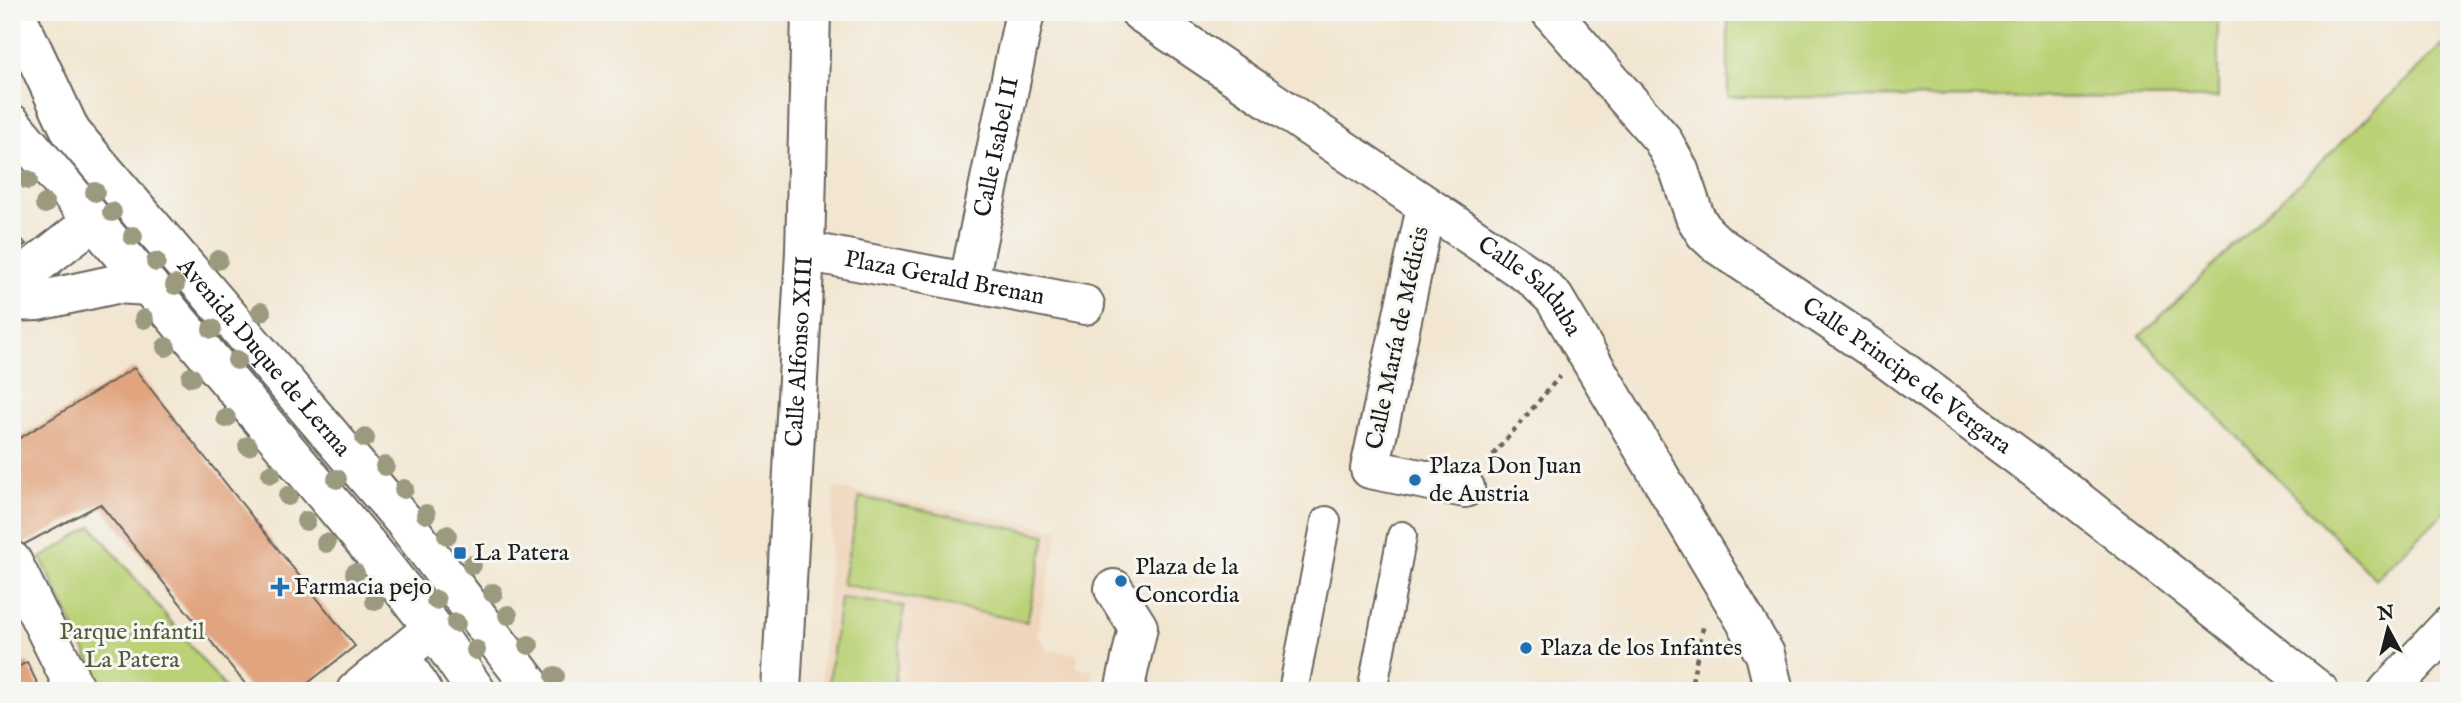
<svg xmlns="http://www.w3.org/2000/svg" width="2461" height="703" viewBox="0 0 2461 703" font-family="'IM FELL English',serif">
<rect width="100%" height="100%" fill="#f6f6f2"/>
<filter id="ink" filterUnits="userSpaceOnUse"><feTurbulence type="fractalNoise" baseFrequency=".0143" numOctaves="2"/><feDisplacementMap in="SourceGraphic" scale="14" xChannelSelector="R" yChannelSelector="G"/><feConvolveMatrix kernelMatrix="1 2 1 2 8 2 1 2 1" color-interpolation-filters="sRGB"/></filter>
<filter id="wash" filterUnits="userSpaceOnUse"><feTurbulence type="fractalNoise" baseFrequency=".00686" numOctaves="4" result="noise"/><feDisplacementMap in="SourceGraphic" scale="28" xChannelSelector="R" yChannelSelector="G"/><feGaussianBlur stdDeviation="1.57" result="paint"/><feColorMatrix in="noise" values="0 0 0 0 0 0 0 0 0 0 0 0 0 0 0 0 0 1.4 0 .05"/><feComposite in="paint" operator="in"/></filter>
<g filter="url(#wash)">
<rect width="100%" height="100%" fill="#f2e6d1"/>
<path fill="#efd6bb" d="M834 488 1059 529 1037 633 1047 650 1078 654 1076 666 1094 670 1090 691H821Z"/>
<path fill="#bad175" stroke="#6b7648" stroke-width="2" d="M1728 12H2218V98L1728 97Z
M2449 39V508L2375 579 2140 336Z
M860 497 1046 535 1027 622 842 584Z
M92 526 228 691H104L41 558Z
M840 598 904 606 894 691H828Z"/>
<g id="blocks">
<path fill="#e1a47f" d="M12 229 26 244 12 254Z
M134 368 355 646 298 691H251L100 504 21 546 12 525V443Z
M27 662 41 691H12V670Z"/>
</g>
</g>
<g filter="url(#ink)">
<use href="#blocks" fill-opacity="0" stroke="#67635b" stroke-width="2"/>
<g fill="none" stroke-linecap="round" stroke-linejoin="round">
<defs>
<path id="pedestrian" d="M1293 691 1326 521
M1372 691 1402 536"/>
<g id="minor">
<path id="s1" d="M1140 12 1532 277 1554 298 1765 654 1774 691"/>
<path id="s2" d="M1551 12 1662 139 1679 170 1695 217 1705 233 1718 245 1873 349 2068 493 2319 691"/>
<path d="M1426 207 1370 469 1465 488"/>
<path id="s3" d="M805 251 1085 305"/>
<path id="s4" d="M969 280 1025 12"/>
<path d="M12 284 93 221"/>
<path d="M12 302 38 301 116 284 149 286"/>
<path d="M12 561 76 691"/>
<path d="M1114 589 1138 627 1124 691"/>
<path d="M400 655 422 691"/>
<path d="M356 691 433 628"/>
<path id="s5" d="M781 691 805 251 811 12"/>
<path d="M2388 691 2449 626"/>
</g>
<g id="secondary">
<path id="s6" d="M15 12 71 132 403 520 535 691"/>
<path d="M12 124 369 547 433 628 476 691"/>
</g>
</defs>
<use href="#pedestrian" stroke="#67635b" stroke-width="32"/>
<use href="#minor" stroke="#67635b" stroke-width="42"/>
<use href="#secondary" stroke="#67635b" stroke-width="42"/>
<path stroke="#67635b" stroke-width="4.5" stroke-dasharray="5 5" stroke-linecap="butt" d="M1493 455 1560 376
M1690 691 1704 623"/>
<use href="#pedestrian" stroke="#fff" stroke-width="28"/>
<use href="#minor" stroke="#fff" stroke-width="38"/>
<use href="#secondary" stroke="#fff" stroke-width="38"/>
</g>
<g fill="#9b9a7e">
<circle cx="28" cy="180" r="10"/>
<circle cx="95" cy="192" r="10"/>
<circle cx="45" cy="204" r="10"/>
<circle cx="112" cy="212" r="10"/>
<circle cx="133" cy="236" r="10"/>
<circle cx="218" cy="260" r="10"/>
<circle cx="156" cy="262" r="10"/>
<circle cx="175" cy="285" r="10"/>
<circle cx="261" cy="312" r="10"/>
<circle cx="144" cy="319" r="10"/>
<circle cx="212" cy="329" r="10"/>
<circle cx="166" cy="347" r="10"/>
<circle cx="237" cy="360" r="10"/>
<circle cx="191" cy="377" r="10"/>
<circle cx="226" cy="418" r="10"/>
<circle cx="365" cy="438" r="10"/>
<circle cx="248" cy="446" r="10"/>
<circle cx="385" cy="466" r="10"/>
<circle cx="271" cy="474" r="10"/>
<circle cx="337" cy="479" r="10"/>
<circle cx="404" cy="489" r="10"/>
<circle cx="288" cy="496" r="10"/>
<circle cx="426" cy="514" r="10"/>
<circle cx="306" cy="521" r="10"/>
<circle cx="447" cy="535" r="10"/>
<circle cx="326" cy="543" r="10"/>
<circle cx="472" cy="565" r="10"/>
<circle cx="355" cy="573" r="10"/>
<circle cx="493" cy="593" r="10"/>
<circle cx="436" cy="600" r="10"/>
<circle cx="375" cy="601" r="10"/>
<circle cx="508" cy="615" r="10"/>
<circle cx="456" cy="623" r="10"/>
<circle cx="529" cy="645" r="10"/>
<circle cx="476" cy="650" r="10"/>
<circle cx="555" cy="676" r="10"/>
</g>
</g>
<g fill="#1f6fb2" stroke="#f6f6f2" stroke-width="2.5">
<circle cx="1415" cy="480" r="7"/>
<rect x="453" y="546" width="14" height="14" rx="3.5"/>
<circle cx="1121" cy="581" r="7"/>
<path d="M276.5 576.5h7v7h7v7h-7v7h-7v-7h-7v-7h7z"/>
<circle cx="1526" cy="648" r="7"/>
</g>
<g text-anchor="middle" dominant-baseline="central" stroke-width="6" stroke-linejoin="round" paint-order="stroke">
<g font-size="24" fill="#1c1c1c" stroke="#f6f6f2">
<text stroke="none"><textPath href="#s4" startOffset="136">Calle Isabel II</textPath></text>
<text stroke="none"><textPath href="#s3" startOffset="142">Plaza Gerald Brenan</textPath></text>
<text stroke="none"><textPath href="#s1" startOffset="478">Calle Salduba</textPath></text>
<text transform="translate(1398 338) rotate(-78)">Calle María de Médicis</text>
<text stroke="none"><textPath href="#s5" startOffset="340">Calle Alfonso XIII</textPath></text>
<text stroke="none"><textPath href="#s6" startOffset="429">Avenida Duque de Lerma</textPath></text>
<text stroke="none"><textPath href="#s2" startOffset="520">Calle Principe de Vergara</textPath></text>
</g>
<g font-size="24" fill="#1c1c1c" stroke="#f6f6f2" text-anchor="start">
<text x="1429" y="466">Plaza Don Juan<tspan x="1429" dy="28">de Austria</tspan></text>
<text x="474" y="553">La Patera</text>
<text x="1135" y="567">Plaza de la<tspan x="1135" dy="28">Concordia</tspan></text>
<text x="294" y="587">Farmacia pejo</text>
<text x="1540" y="648">Plaza de los Infantes</text>
</g>
<g font-size="24" fill="#535b3b" stroke="#f6f6f2">
<text x="132" y="632">Parque infantil<tspan x="132" dy="28">La Patera</tspan></text>
</g>
</g>
<rect width="2461" height="703" fill="none" stroke="#f6f6f2" stroke-width="42"/>
<g transform="translate(2388 629) rotate(353)" stroke="#f6f6f2" stroke-width="5" paint-order="stroke">
<path d="M0-5L12 26L0 18L-12 26Z" fill="#1c1c1c"/>
<text y="-10" font-size="19" font-weight="bold" text-anchor="middle" fill="#1c1c1c">N</text>
</g>
</svg>
